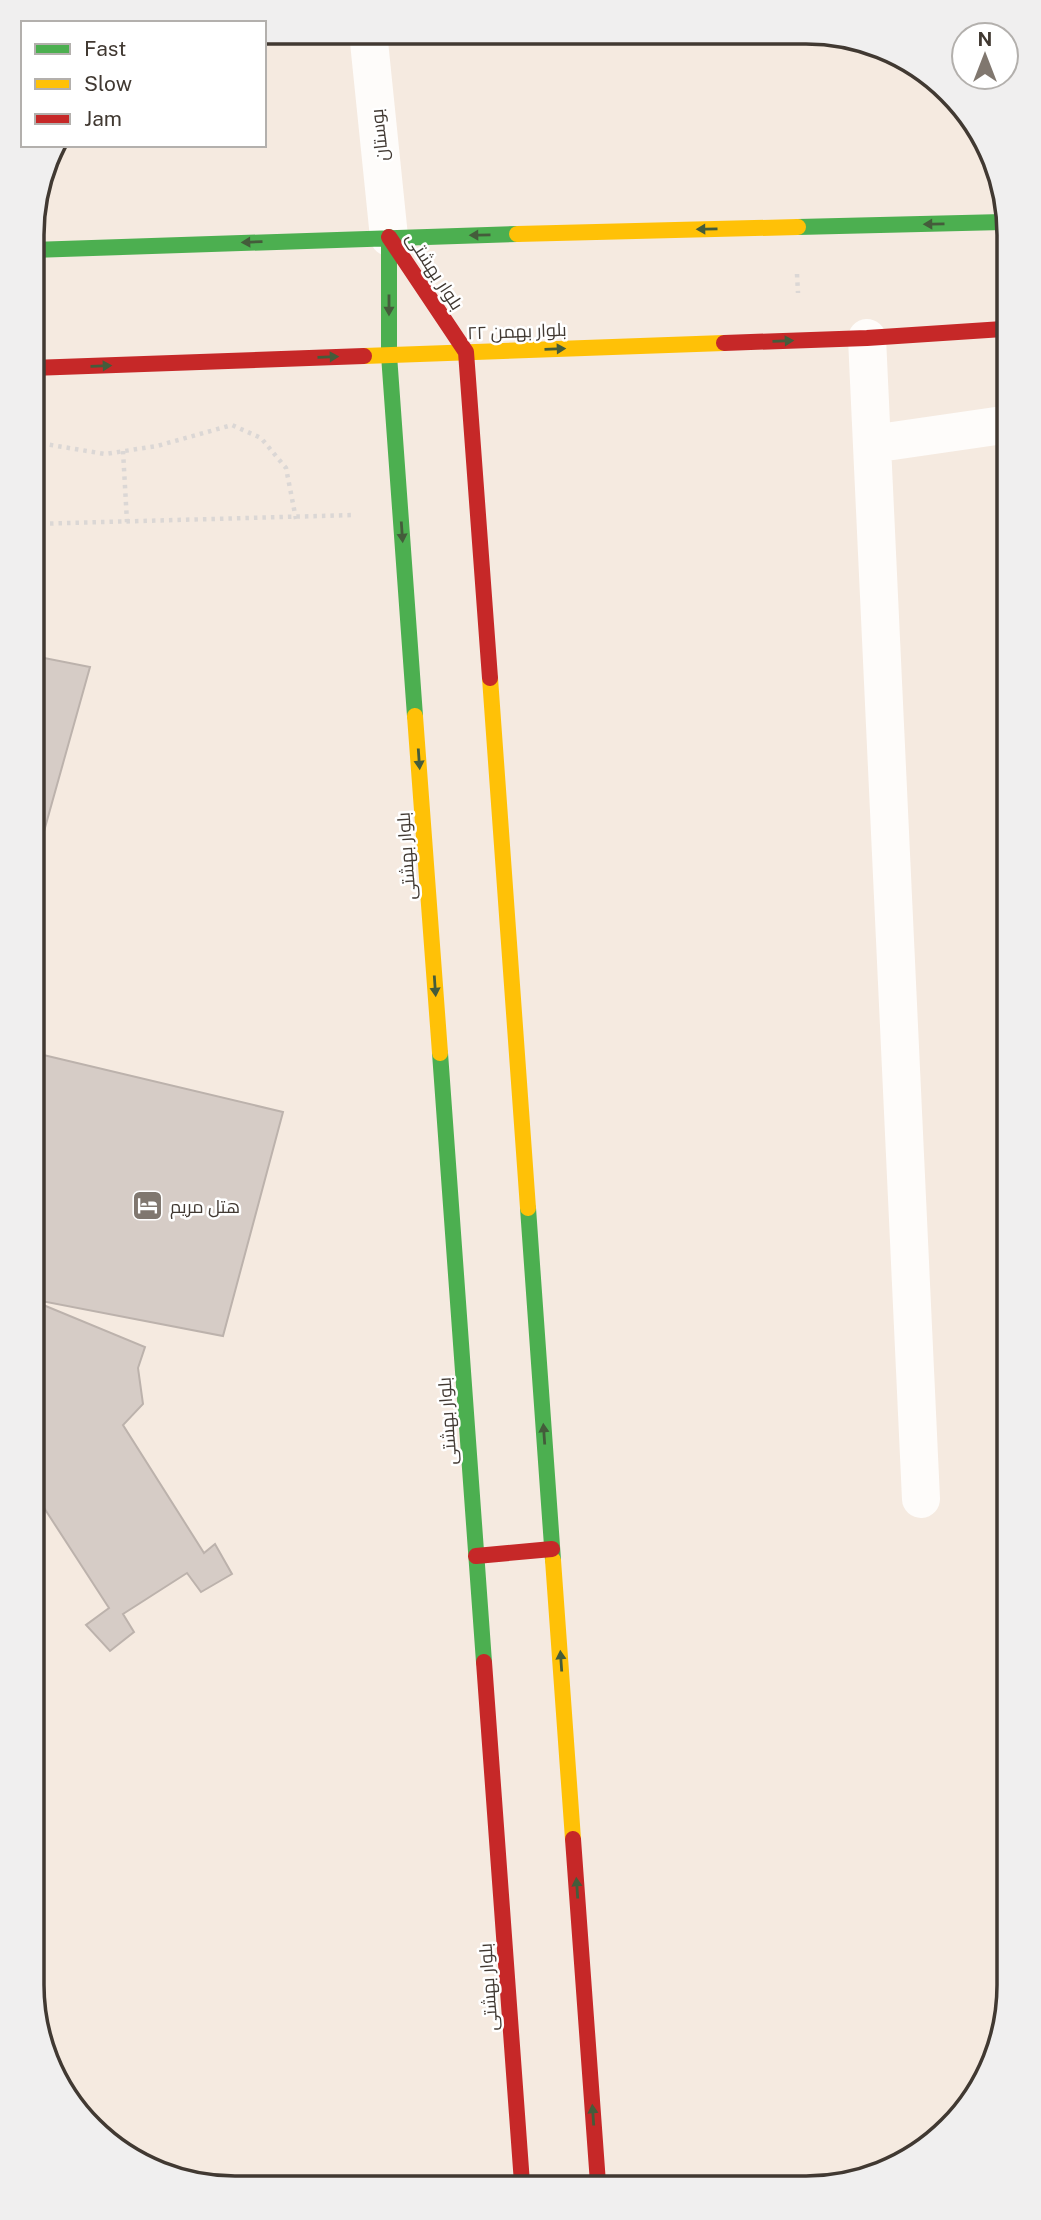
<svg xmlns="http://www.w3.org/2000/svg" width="1041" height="2220" viewBox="0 0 1041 2220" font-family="'Public Sans',Cairo,sans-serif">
<rect width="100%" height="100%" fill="#f5eae0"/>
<path fill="#d6ccc6" stroke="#bcb2ac" stroke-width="2" d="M34 656 90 667 34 867Z
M35 1053 283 1112 223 1336 36 1300Z
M36 1302 145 1347 138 1368 143 1404 123 1425 204 1553 215 1544 232 1574 201 1592 187 1573 123 1614 134 1632 110 1651 86 1625 109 1608 37 1497Z"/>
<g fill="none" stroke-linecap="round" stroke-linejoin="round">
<path stroke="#dbd7d5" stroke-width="4.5" stroke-dasharray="3.5 5" stroke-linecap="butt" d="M797 274 798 293
M33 442 105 454 157 446 232 425 261 438 286 468 296 519
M123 451 127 522
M33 524 354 515"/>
<path stroke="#fefcfa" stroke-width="38" d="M368 32 389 237
M867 338 921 1499
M872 444 1003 425"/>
<path stroke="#4caf50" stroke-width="16" d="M798 227 1003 222
M389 237V355L415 716
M32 250 517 234
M440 1053 484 1662
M528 1208 553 1560"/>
<path stroke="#ffc107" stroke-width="16" d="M517 234 798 227
M364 356 724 343
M490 678 528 1208
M415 716 440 1053
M553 1560 573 1839"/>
<path stroke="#c62828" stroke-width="16" d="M389 237 466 352 490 678
M724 343 867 338 1003 329
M32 368 364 356
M476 1556 552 1549
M484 1662 522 2183
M573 1839 598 2183"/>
</g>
<defs><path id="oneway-solid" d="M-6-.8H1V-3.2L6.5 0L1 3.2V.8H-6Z" transform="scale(1.75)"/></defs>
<g fill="#445c3b">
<use href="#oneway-solid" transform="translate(934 224) rotate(179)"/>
<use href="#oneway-solid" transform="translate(707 229) rotate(179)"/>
<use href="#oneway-solid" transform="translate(480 235) rotate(179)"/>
<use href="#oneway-solid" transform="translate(252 242) rotate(178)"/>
<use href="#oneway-solid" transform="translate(389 305) rotate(90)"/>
<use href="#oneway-solid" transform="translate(783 341) rotate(-2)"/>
<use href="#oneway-solid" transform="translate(555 349) rotate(-2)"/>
<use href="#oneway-solid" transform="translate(328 357) rotate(-2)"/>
<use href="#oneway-solid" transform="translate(101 366) rotate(-2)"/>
<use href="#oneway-solid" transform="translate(402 532) rotate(86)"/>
<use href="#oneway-solid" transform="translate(419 759) rotate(86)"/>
<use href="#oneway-solid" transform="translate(435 986) rotate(86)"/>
<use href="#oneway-solid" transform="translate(544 1434) rotate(-94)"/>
<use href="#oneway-solid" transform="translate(561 1661) rotate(-94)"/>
<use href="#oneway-solid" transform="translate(577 1888) rotate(-94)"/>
<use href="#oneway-solid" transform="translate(593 2115) rotate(-94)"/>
</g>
<defs>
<symbol id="hotel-square" viewBox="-11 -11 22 22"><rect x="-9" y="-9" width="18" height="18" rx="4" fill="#80776f" stroke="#fff"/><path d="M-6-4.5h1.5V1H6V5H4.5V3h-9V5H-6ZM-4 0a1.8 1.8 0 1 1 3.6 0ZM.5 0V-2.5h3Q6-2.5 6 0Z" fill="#fff"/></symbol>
</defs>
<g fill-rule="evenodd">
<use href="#hotel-square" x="130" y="1188" width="35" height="35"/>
</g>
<g text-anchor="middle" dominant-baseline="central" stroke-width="5" stroke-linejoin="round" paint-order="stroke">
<g font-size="18" fill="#413932" stroke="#fff">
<text transform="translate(379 135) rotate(-96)">بوستان</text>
<text transform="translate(435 271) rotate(57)">بلوار بهشتی</text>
<text transform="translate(517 331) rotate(-2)">۲۲ بلوار بهمن</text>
<text transform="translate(406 856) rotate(-94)">بلوار بهشتی</text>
<text transform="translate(447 1421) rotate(-94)">بلوار بهشتی</text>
<text transform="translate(488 1987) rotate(-94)">بلوار بهشتی</text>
</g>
<g font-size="18" fill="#413932" stroke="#fff" text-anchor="start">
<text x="170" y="1206">هتل مریم</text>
</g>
</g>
<path d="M0 0H1041V2220H0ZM235 44H806A191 191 0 0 1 997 235V1985A191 191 0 0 1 806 2176H235A191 191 0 0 1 44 1985V235A191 191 0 0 1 235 44Z" fill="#f0efef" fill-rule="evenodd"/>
<path fill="none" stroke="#413932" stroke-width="3.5" d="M235 44H806A191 191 0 0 1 997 235V1985A191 191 0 0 1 806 2176H235A191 191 0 0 1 44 1985V235A191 191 0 0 1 235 44Z"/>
<rect x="21" y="21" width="245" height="126" fill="#ffffff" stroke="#b3b0ad" stroke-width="2"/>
<rect x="35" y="44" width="35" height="10" fill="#4caf50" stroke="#b3b0ad" stroke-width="2"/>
<text x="84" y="56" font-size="21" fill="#413932">Fast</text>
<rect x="35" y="79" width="35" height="10" fill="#ffc107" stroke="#b3b0ad" stroke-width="2"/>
<text x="84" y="91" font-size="21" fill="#413932">Slow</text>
<rect x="35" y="114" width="35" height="10" fill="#c62828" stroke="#b3b0ad" stroke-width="2"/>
<text x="84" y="126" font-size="21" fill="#413932">Jam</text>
<g transform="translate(985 56)"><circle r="33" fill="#ffffff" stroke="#b3b0ad" stroke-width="2"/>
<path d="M0-5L12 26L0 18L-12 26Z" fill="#80776f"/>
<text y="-10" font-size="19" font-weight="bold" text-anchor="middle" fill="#413932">N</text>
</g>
</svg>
